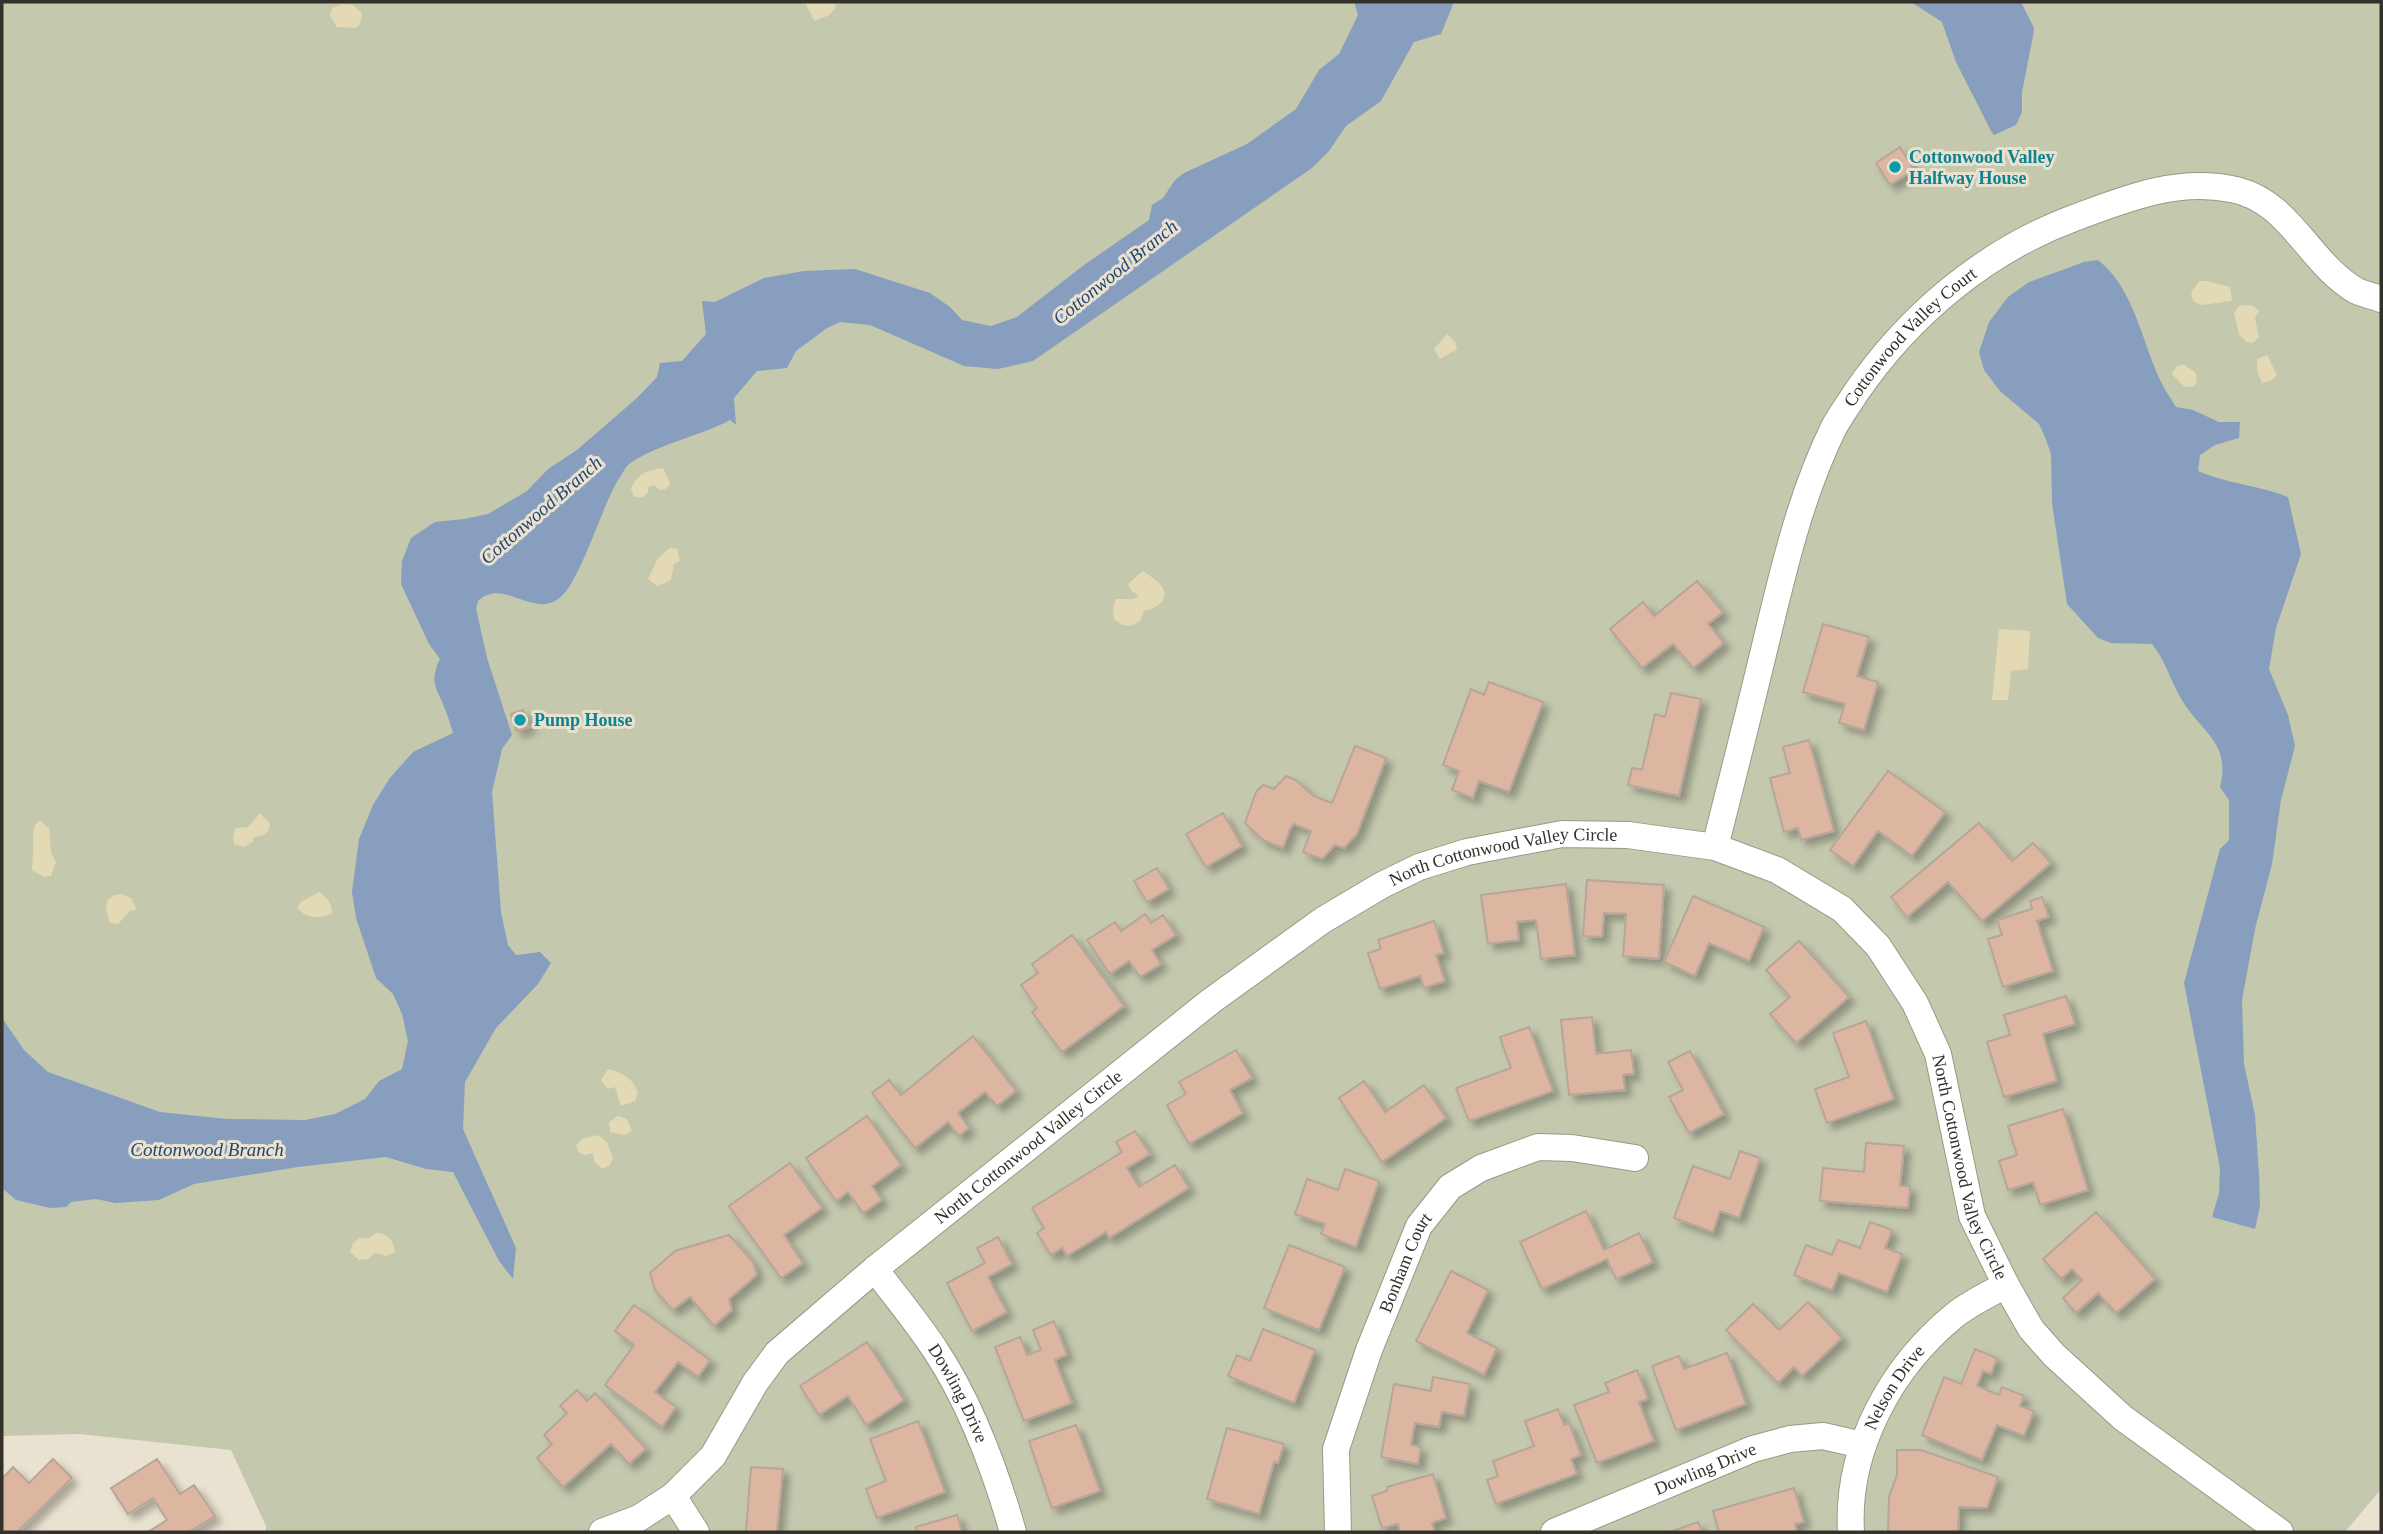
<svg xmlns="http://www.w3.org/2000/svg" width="2383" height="1534" viewBox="0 0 2383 1534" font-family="Georgia,serif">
<defs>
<filter id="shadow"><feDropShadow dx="6" dy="6" stdDeviation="3.5" flood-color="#0004"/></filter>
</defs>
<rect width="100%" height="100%" fill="#e9e2d0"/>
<path fill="#c4c8ad" d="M2 2H2381V1489L2345 1532H266V1526L231 1450 79 1434 2 1436Z"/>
<path fill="#e3d9b4" d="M805 2H834L836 6 830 15 814 21Z
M342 4 353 5 362 13 360 24 356 28 337 27 330 16 332 8Z
M2199 281H2207L2230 287 2232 301 2201 305 2193 301 2191 293Z
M2249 305 2253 306 2259 311 2255 318 2259 337 2253 343 2246 342 2239 334 2234 313 2239 306Z
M1447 334 1455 342 1457 349 1440 359 1434 349Z
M2267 355 2277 375 2270 381 2262 383 2257 371V359Z
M2184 365 2196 373 2197 382 2194 386 2185 387 2172 374 2177 366Z
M663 468 670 484 666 489 660 490 654 485 648 487V493L643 497H634L631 489C637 473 647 471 663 468Z
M670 548 677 549 680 561 674 564 671 580 657 586 648 579 658 558Z
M1143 571C1148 575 1158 580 1162 587 1170 601 1155 609 1144 611L1140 621 1131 626 1122 625 1114 619 1113 608 1116 599H1134L1139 596 1131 590 1128 584Z
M1999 629 2030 631 2028 669 2011 671 2008 700H1992Z
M260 813 270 823C269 834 264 836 253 837V842L244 847 234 844 233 836 236 828 248 827Z
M39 820 49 828 51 853 56 862 51 876 44 877 32 870C32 863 33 859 33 852 35 839 29 831 39 820Z
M319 892C328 897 332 904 332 914 317 918 307 920 297 907L302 901Z
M122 894 131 898 137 910 130 911 118 924 110 923 106 910 107 901 114 895Z
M608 1069C623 1073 633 1078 638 1093L635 1101 621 1106 615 1087 608 1089 601 1080Z
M618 1116 627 1119 632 1131 625 1135 610 1132 609 1122Z
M598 1135 607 1142 613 1159 609 1166 602 1169 594 1161 593 1153 586 1155 579 1153 576 1145 582 1139Z
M376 1233C388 1233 394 1241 395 1252L386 1256 375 1253 368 1259 359 1260 350 1252 353 1243 359 1238H370Z"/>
<path fill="#879ebe" d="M1354 2H1454L1441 34 1414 42 1381 101 1346 126 1329 151 1312 168 1033 361 998 369 964 366 870 325 840 322 827 328 796 351 787 368 757 371 734 398 736 425 730 420C701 436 650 446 627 466 624 470 621 476 618 480 602 506 579 586 558 599 532 618 502 577 478 601L476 608 487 658 512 735 502 749 492 792 501 912 508 945 516 955 540 952 551 963 538 984 496 1028 465 1082 463 1129 516 1248 513 1279 499 1261 453 1172 426 1169 386 1157 298 1167 194 1184 159 1200 115 1203 96 1199 71 1202 66 1207 50 1208 16 1200 2 1188V1018L24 1050 48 1072 160 1112 227 1119 305 1120 335 1114 365 1099 379 1081 402 1069 408 1041 402 1014 393 994 376 978 356 918 352 892 359 839 373 805 389 779 413 752 453 733C450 723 447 713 443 704 435 686 430 680 440 659L429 644 401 584 402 561 411 538 435 522 464 519 488 514 527 491 548 469 577 450 637 398 657 377 660 363 682 361 706 334 702 301 715 302 764 278 804 271 855 269 930 293 950 307 962 320 991 326 1017 317 1084 265 1149 220 1152 205 1163 198 1175 180 1184 173 1247 144 1296 109 1319 70 1339 54 1358 15Z
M1911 2H2021L2034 28 2033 36 2022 92V112L2016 125 1994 135 1991 131 1956 62 1942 22Z
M2098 260C2135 289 2142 344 2162 384 2166 392 2172 400 2176 407L2193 410 2219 422H2240L2239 438 2215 445 2200 455 2198 471C2227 484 2259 485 2288 497L2301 554 2276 628 2269 669 2288 715 2295 746 2281 800 2272 864 2255 929 2242 1000 2244 1064 2255 1115 2259 1175 2260 1206 2255 1229 2212 1217 2219 1193 2220 1168 2184 983 2220 849 2229 840V800L2220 787C2231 744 2203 733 2183 702 2171 683 2166 661 2152 644L2111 643 2098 638 2067 604 2052 503 2051 454 2045 437 2039 424 2000 391 1984 370 1979 352 1989 322 2008 297 2029 282 2084 262Z"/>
<path fill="#ddb6a1" stroke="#b7a59b" stroke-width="2" filter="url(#shadow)" d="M1900 147 1914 170 1890 185 1876 163Z
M1697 581 1723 612 1708 624 1724 643 1693 668 1673 644 1642 668 1610 629 1643 602 1654 616Z
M1823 624 1869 637 1857 676 1878 682 1864 730 1839 723 1845 704 1803 692Z
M1489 682 1543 702 1509 792 1479 781 1473 798 1452 790 1459 771 1443 765 1471 689 1484 695Z
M1671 693 1701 699 1679 796 1628 785 1632 768 1642 770 1655 714 1665 717Z
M523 710 529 727 517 731 511 714Z
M1809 740 1834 831 1801 840 1798 828 1784 832 1770 778 1790 773 1783 747Z
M1355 746 1386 758 1357 834 1344 848 1335 845 1322 859 1303 852 1311 831 1294 824 1290 829 1283 848 1263 840 1245 823 1256 792 1263 785 1274 789 1286 776 1296 780 1313 796 1332 803Z
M1888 771 1945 812 1912 856 1878 831 1853 866 1830 850Z
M1223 813 1242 846 1206 867 1186 834Z
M1979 823 2012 861 2033 843 2051 863 1982 921 1948 882 1907 917 1891 897Z
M1157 868 1169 889 1147 902 1134 881Z
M1587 880 1664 885 1659 959 1623 956 1626 914 1604 913 1602 937 1583 936Z
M1566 884 1575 955 1541 959 1536 920 1517 922 1519 940 1488 944 1481 895Z
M1693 896 1764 927 1749 961 1709 943 1695 976 1664 962Z
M2042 897 2049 917 2037 921 2053 971 2003 987 1988 939 2002 935 1997 920 2032 909 2030 901Z
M1145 914 1151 923 1163 915 1176 935 1152 950 1161 964 1140 977 1129 961 1110 974 1087 940 1115 922 1121 931Z
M1434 921 1444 953 1436 955 1445 981 1424 988 1420 976 1380 989 1368 953 1381 949 1378 940Z
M1072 935 1124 1006 1062 1052 1032 1012 1037 1008 1021 985 1038 973 1032 964Z
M1799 941 1849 997 1796 1043 1770 1014 1790 997 1766 970Z
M2066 996 2075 1024 2043 1034 2057 1081 2004 1097 1987 1042 2010 1035 2004 1015Z
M1592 1017 1596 1054 1631 1050 1634 1074 1623 1075 1625 1090 1569 1095 1561 1020Z
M1866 1021 1894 1099 1827 1123 1815 1089 1849 1077 1833 1033Z
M1529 1027 1553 1091 1469 1121 1456 1088 1511 1068 1500 1037Z
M973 1036 1016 1091 997 1106 985 1092 958 1113 969 1128 959 1136 948 1122 915 1148 872 1093 889 1080 901 1095Z
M1236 1050 1252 1078 1230 1090 1243 1113 1189 1144 1167 1105 1186 1094 1179 1082Z
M1690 1051 1724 1114 1689 1133 1669 1097 1683 1090 1668 1062Z
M1364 1081 1385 1112 1424 1085 1446 1118 1382 1162 1339 1098Z
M2063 1109 2088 1190 2040 1205 2033 1182 2008 1190 1999 1161 2017 1155 2008 1126Z
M867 1116 901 1165 872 1186 882 1200 863 1213 848 1192 836 1201 806 1158Z
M1135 1131 1150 1154 1127 1168 1139 1187 1175 1165 1189 1188 1109 1238 1106 1232 1067 1256 1062 1248 1051 1255 1037 1233 1044 1228 1032 1208 1122 1152 1116 1142Z
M1866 1143 1904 1146 1900 1186H1910L1908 1208 1820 1201 1823 1168 1864 1172Z
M1740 1151 1760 1158 1739 1218 1720 1211 1713 1232 1674 1218 1693 1166 1730 1179Z
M790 1163 822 1208 784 1235 803 1263 781 1278 729 1206Z
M1345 1169 1379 1181 1356 1247 1321 1234 1325 1224 1295 1214 1307 1179 1338 1190Z
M1586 1211 1604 1250 1639 1233 1653 1262 1616 1279 1607 1259 1542 1289 1520 1242Z
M2096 1212 2155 1279 2116 1313 2098 1293 2076 1313 2063 1298 2082 1280 2072 1269 2061 1279 2043 1259Z
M1870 1222 1892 1230 1885 1248 1902 1254 1887 1292 1839 1273 1832 1290 1794 1275 1806 1245 1832 1255 1838 1240 1860 1248Z
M729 1235 753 1262 757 1275 729 1299 732 1310 714 1326 690 1297 673 1310 655 1290 650 1273 675 1251Z
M998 1237 1012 1264 988 1277 1007 1312 972 1331 947 1283 985 1263 977 1248Z
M1289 1245 1345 1267 1319 1330 1264 1308Z
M1451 1271 1488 1290 1467 1333 1497 1348 1484 1375 1416 1341Z
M1808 1302 1842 1338 1802 1376 1794 1367 1778 1383 1726 1330 1753 1304 1779 1330Z
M634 1305 710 1360 698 1377 678 1362 655 1392 676 1407 662 1427 605 1385 634 1345 615 1331Z
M1054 1321 1067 1355 1055 1360 1072 1403 1024 1421 995 1347 1020 1337 1027 1355 1041 1350 1033 1330Z
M1263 1329 1315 1350 1294 1403 1228 1376 1237 1355 1250 1361Z
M867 1342 904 1400 866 1425 848 1396 819 1415 800 1386Z
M1975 1349 1997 1358 1991 1374 1983 1371 1977 1386 1999 1395 2002 1387 2024 1396 2020 1406 2034 1411 2024 1436 1997 1425 1982 1460 1922 1435 1944 1377 1961 1384Z
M1727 1353 1746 1404 1676 1430 1652 1366 1679 1356 1684 1369Z
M1637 1370 1648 1399 1639 1402 1654 1441 1597 1463 1574 1405 1609 1392 1605 1383Z
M1433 1377 1470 1384 1464 1416 1442 1412 1439 1427 1415 1423 1411 1445 1421 1447 1418 1464 1381 1457 1394 1384 1431 1391Z
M577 1390 587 1401 595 1393 646 1449 629 1464 611 1444 563 1487 537 1458 552 1444 544 1435 567 1413 560 1406Z
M1558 1409 1564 1425 1569 1423 1581 1455 1571 1459 1577 1474 1496 1504 1487 1480 1498 1476 1493 1461 1534 1446 1525 1421Z
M918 1421 945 1492 877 1518 866 1489 886 1481 870 1439Z
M1076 1425 1100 1491 1052 1508 1029 1441Z
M1227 1428 1284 1444 1278 1463 1274 1462 1259 1514 1207 1499Z
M1897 1450H1921L1998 1477 1987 1508 1959 1507 1958 1532H1888L1889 1497 1897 1475Z
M53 1459 72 1478 17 1532H2V1479L13 1467 29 1483Z
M157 1459 180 1494 194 1485 215 1516 189 1532H148L167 1520 153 1498 128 1514 111 1488Z
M751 1467 783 1469 777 1532H746Z
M1433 1474 1446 1518 1432 1523 1435 1532H1400L1398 1524 1382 1528 1372 1496 1387 1491V1487Z
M1794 1488 1804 1522 1795 1524 1797 1532H1719L1713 1511Z
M957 1515 962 1532H917L916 1527Z
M1698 1522 1702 1532H1670Z"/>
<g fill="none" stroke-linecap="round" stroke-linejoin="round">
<defs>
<g id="minor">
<path id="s1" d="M1715 847C1732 780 1749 713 1765 646 1783 572 1800 496 1834 427 1840 416 1848 405 1855 394 1908 316 1985 251 2074 218 2125 199 2176 178 2231 189 2289 199 2308 262 2355 290 2362 294 2373 296 2381 299"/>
<path id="s2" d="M875 1269C895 1296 917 1322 936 1351 972 1406 995 1469 1013 1532"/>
<path d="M673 1496 696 1532"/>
<path id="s3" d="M602 1532 639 1518 673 1496 713 1456 755 1383 777 1353 875 1269 1211 1001 1323 920 1382 885 1419 867 1467 852 1562 834 1628 835 1715 847 1777 870 1842 909 1878 946 1915 1003 1938 1054 1972 1216 2006 1285 2031 1329 2054 1355 2123 1418 2280 1532"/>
<path id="s4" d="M1338 1532 1336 1449 1369 1350 1419 1226 1450 1187 1481 1168 1538 1147 1572 1148 1635 1158"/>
<path id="s5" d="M1554 1532 1753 1449 1790 1439 1823 1436 1862 1445"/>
<path id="s6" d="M1851 1532C1846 1449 1891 1367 1955 1315 1970 1303 1989 1294 2006 1285"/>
</g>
</defs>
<use href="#minor" stroke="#9d9786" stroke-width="28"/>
<use href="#minor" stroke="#fff" stroke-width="26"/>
</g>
<g fill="#0f9aa8" stroke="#e9e2d0" stroke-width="2.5">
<circle cx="1895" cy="167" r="7"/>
<circle cx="520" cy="720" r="7"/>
</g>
<g text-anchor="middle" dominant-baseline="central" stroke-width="6" stroke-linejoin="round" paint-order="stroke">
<g font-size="18" font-weight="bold" fill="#0d838f" stroke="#e9e2d0" text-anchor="start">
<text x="1909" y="157">Cottonwood Valley<tspan x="1909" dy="21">Halfway House</tspan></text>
<text x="534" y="720">Pump House</text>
</g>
<g font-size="18" fill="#33312a" stroke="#e9e2d0">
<text stroke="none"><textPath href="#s1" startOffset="556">Cottonwood Valley Court</textPath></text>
<text stroke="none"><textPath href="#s3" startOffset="1150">North Cottonwood Valley Circle</textPath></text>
<text stroke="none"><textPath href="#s3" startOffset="583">North Cottonwood Valley Circle</textPath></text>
<text stroke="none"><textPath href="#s3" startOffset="1801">North Cottonwood Valley Circle</textPath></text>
<text stroke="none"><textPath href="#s4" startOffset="282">Bonham Court</textPath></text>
<text stroke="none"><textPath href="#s6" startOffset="154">Nelson Drive</textPath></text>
<text stroke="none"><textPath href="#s2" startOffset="150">Dowling Drive</textPath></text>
<text stroke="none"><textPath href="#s5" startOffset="164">Dowling Drive</textPath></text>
</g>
<g font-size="19" font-style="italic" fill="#244470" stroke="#e9e2d0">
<text transform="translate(1115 272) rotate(-39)">Cottonwood Branch</text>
<text transform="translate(541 510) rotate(-41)">Cottonwood Branch</text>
<text x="207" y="1149">Cottonwood Branch</text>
</g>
</g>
<rect width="2383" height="1534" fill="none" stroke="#33312a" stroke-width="7"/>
</svg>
